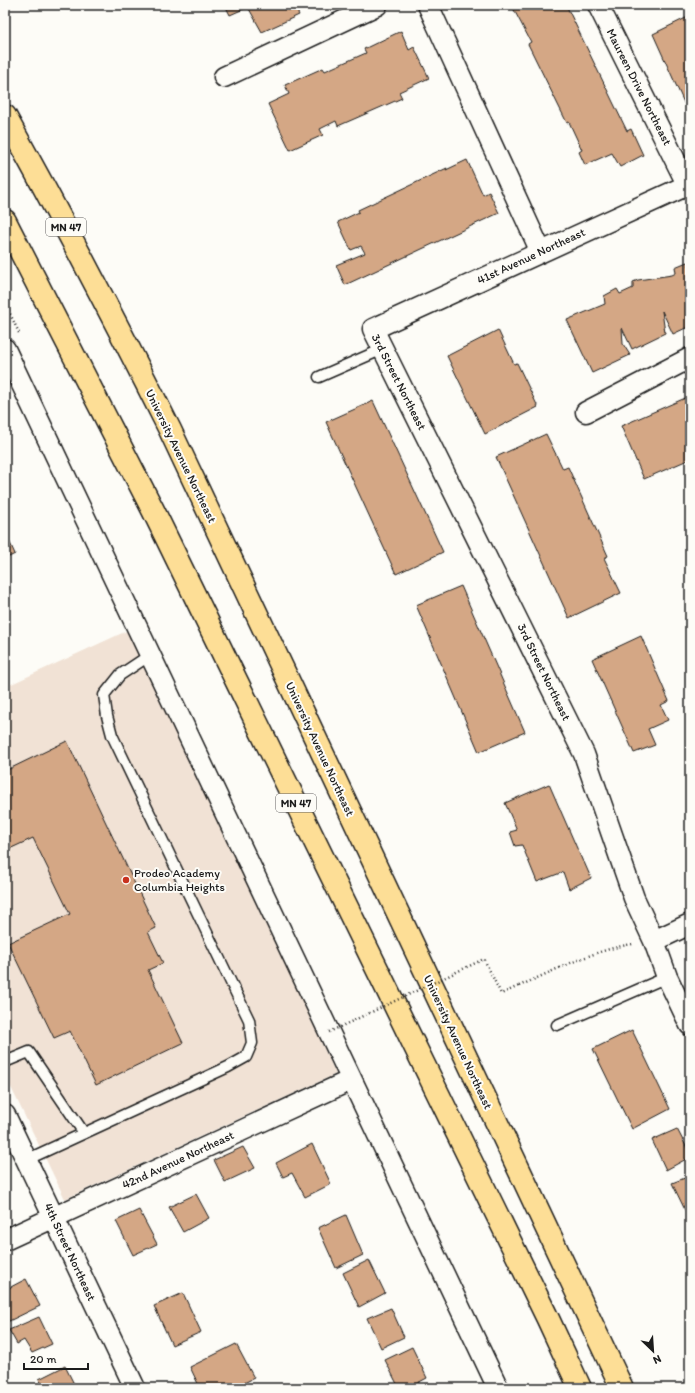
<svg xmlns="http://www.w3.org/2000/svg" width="695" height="1393" viewBox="0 0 695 1393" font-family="Itim,sans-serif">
<rect width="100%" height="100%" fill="#fdfcf7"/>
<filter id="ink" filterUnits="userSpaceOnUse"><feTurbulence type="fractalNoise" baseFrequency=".025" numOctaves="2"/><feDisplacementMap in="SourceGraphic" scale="8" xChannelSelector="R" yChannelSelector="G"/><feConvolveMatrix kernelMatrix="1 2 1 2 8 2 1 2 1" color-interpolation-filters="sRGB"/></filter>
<g filter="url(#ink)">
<path fill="#f1e2d5" d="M131 629 336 1074 65 1199 5 1075V687Z"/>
<path fill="#d4a785" stroke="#1c1c1c" d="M225 5H308L297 11 299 15 262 32 248 7 230 15Z
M518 5H566L627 131 631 129 643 155 620 167 612 153 585 165 579 152 582 150 569 122 567 123 528 44 531 42 513 8Z
M690 16V116L653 34Z
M401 31 409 50 414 47 429 78 399 92 402 98 338 126 336 121 320 129 323 135 290 150 268 104 289 94 285 85 323 68 325 71 366 53 364 49Z
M467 160 483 195 489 192 499 213 345 285 336 265 365 253 361 246 351 250 338 222 359 212 358 210 447 168 446 170Z
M687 262 690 268V326L673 334 662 311 665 333 632 349 622 328 623 344 630 355 592 373 567 320 605 304 604 296 617 289 620 294 633 288V282L638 280 672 275 676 273 675 267Z
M498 330 514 364 517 363 538 407 485 434 447 356Z
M690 396V459L644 479 621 426Z
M373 401 443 552 396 574 326 422Z
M546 434 563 469 568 467 608 556 604 558 621 593 569 618 496 457Z
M5 532 15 554 5 559Z
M461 586 525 732 479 752 416 605Z
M641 636 669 701 661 705 668 720 648 729 655 745 634 753 592 659Z
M67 741 156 928 148 932 163 963 148 970 183 1043 96 1085 70 1031 54 1038 8 943 70 914 33 838 5 851V771Z
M549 784 583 862H584L591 878 569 889 563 872 537 882 522 845 515 846 510 832 517 830 505 803Z
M632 1030 670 1109 632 1129 593 1049Z
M677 1129 690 1154V1157L666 1170 652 1140Z
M312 1144 331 1184 305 1197 292 1173 283 1177 276 1163Z
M243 1147 255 1168 225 1182 214 1160Z
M690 1176V1211L686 1212 672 1183Z
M196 1194 209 1218 183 1232 169 1207Z
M139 1210 157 1244 133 1255 116 1221Z
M346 1215 363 1255 336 1268 318 1228Z
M369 1260 385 1293 359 1307 343 1273Z
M26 1279 40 1306 5 1323V1290Z
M183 1293 201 1332 172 1345 154 1306Z
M391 1308 404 1337 381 1348 367 1318Z
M39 1317 52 1344 32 1353 24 1340 17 1344 9 1330Z
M236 1344 254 1378 234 1388H200L190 1367Z
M412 1347 427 1378 408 1388H399L385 1360Z
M65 1366 76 1388H44L39 1379Z"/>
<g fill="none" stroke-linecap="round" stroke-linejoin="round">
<defs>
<path id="lane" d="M319 377 383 349
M557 1025 667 977
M5 1062 29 1052 84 1133
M26 1160 228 1067 246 1057 252 1043 249 1020 112 735 107 716 104 695 120 675 150 655"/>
<path id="street" d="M428 5 541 252
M598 5 690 190
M224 77 377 5
M690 184 373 329 584 754 634 898 654 941 667 977 690 1025
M5 349 498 1388
M586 412 690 358
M654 941 690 924
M5 1115 135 1388
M5 1240 351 1080"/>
<path id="primary" d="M5 116C62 219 117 324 170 430L622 1388
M5 221 153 510 548 1319 580 1388"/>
</defs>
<use href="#lane" stroke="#1c1c1c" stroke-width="13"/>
<use href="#street" stroke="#1c1c1c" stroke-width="23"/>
<use href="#primary" stroke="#1c1c1c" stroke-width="25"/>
<path stroke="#1c1c1c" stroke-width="2.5" stroke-dasharray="1 3" stroke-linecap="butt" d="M5 303 19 333
M519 986C556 970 593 950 633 944"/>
<use href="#lane" stroke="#fdfcf7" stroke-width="10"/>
<use href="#street" stroke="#fdfcf7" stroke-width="20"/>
<use href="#primary" stroke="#fdde96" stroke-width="22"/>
<path stroke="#1c1c1c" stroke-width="2.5" stroke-dasharray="1 3" stroke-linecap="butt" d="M329 1032 484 959 501 994 519 986"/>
</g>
</g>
<circle fill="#c8321e" stroke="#fdfcf7" stroke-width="1.5" cx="126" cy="880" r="4"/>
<g text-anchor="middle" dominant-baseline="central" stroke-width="4" stroke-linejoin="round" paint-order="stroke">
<g fill="#fdfcf7" stroke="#605f5e" stroke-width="1">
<rect x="46" y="218" width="40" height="18" rx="3"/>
<rect x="276" y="794" width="40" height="18" rx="3"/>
</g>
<g font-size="11" font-weight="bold" fill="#1c1c1c">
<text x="66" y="227">MN 47</text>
<text x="296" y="803">MN 47</text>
</g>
<g font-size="12" fill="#1c1c1c" stroke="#fdfcf7">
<text transform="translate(639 87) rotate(63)">Maureen Drive Northeast</text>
<text transform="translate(531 256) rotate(-25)">41st Avenue Northeast</text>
<text transform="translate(399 382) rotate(63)">3rd Street Northeast</text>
<text transform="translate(181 456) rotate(64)">University Avenue Northeast</text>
<text transform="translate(544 672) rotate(64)">3rd Street Northeast</text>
<text transform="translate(320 749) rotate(65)">University Avenue Northeast</text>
<text transform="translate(458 1042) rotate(65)">University Avenue Northeast</text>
<text transform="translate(178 1160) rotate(-25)">42nd Avenue Northeast</text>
<text transform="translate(70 1252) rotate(65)">4th Street Northeast</text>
</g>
<g font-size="12" fill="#1c1c1c" stroke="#fdfcf7" text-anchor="start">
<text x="134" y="873">Prodeo Academy<tspan x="134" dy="14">Columbia Heights</tspan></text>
</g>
</g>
<rect width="695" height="1393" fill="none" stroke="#fdfcf7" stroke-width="20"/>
<rect x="10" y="10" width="675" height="1373" fill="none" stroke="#1c1c1c" stroke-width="1.5" filter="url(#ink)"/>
<g transform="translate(653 1351) rotate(155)" stroke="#fdfcf7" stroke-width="3" paint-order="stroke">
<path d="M0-3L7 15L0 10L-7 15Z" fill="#1c1c1c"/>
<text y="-6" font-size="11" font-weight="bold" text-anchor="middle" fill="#1c1c1c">N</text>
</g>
<path d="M24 1363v6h64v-6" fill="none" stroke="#1c1c1c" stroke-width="2"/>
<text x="30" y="1363" font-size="12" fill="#1c1c1c" stroke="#fdfcf7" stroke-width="3" paint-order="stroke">20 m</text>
</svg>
